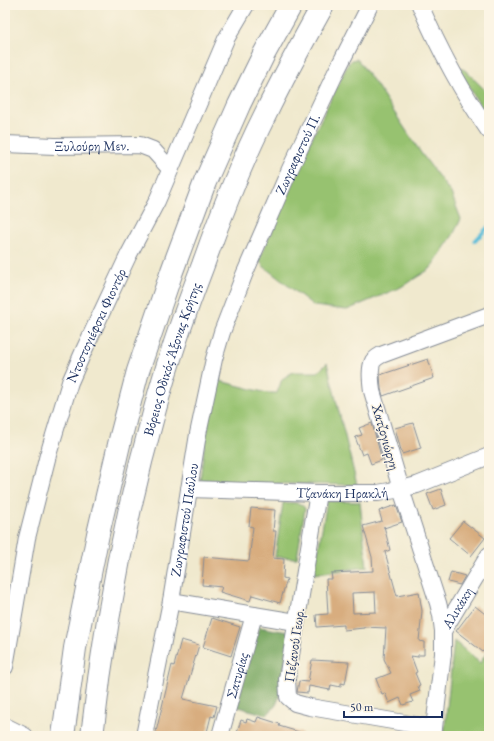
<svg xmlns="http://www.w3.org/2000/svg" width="494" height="741" viewBox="0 0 494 741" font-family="'EB Garamond',serif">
<rect width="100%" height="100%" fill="#fcf5e5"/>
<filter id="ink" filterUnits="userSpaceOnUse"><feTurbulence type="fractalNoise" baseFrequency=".025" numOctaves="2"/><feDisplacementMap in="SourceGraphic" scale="8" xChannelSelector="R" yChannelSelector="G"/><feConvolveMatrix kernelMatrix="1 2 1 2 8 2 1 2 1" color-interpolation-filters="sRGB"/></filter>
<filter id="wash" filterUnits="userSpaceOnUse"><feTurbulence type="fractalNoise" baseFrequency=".012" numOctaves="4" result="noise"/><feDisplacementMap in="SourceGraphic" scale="16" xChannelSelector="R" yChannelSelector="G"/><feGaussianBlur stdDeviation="0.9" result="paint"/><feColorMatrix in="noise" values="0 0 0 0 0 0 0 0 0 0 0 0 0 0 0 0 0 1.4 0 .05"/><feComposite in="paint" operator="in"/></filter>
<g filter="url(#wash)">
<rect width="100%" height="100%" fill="#f0e9ce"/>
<path fill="#97c270" stroke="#597867" d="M357 59 375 83 421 153 451 193 461 219 453 235 430 269 401 287 347 310 314 306 263 266 259 260 312 138 348 64 352 60Z
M456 65 466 71 489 94V121Z
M327 363 357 485 248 483 200 480 208 416 216 380 267 393H277L282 379 293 372H318Z
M327 501 360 502 367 567 314 574Z
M283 503C291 503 302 501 305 509L297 558 275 557Z
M454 641 480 663 489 649V736H444Z"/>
<path fill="#79a862" stroke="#4a6c60" d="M259 627 288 632 290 634 279 698 276 705 267 715 235 706Z"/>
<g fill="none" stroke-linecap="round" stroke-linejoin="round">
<path stroke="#5bbed9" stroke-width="4" d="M475 241 489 226"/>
</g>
<g id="blocks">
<path fill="#d8ad7f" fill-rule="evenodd" d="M428 359 434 378 383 396 381 389 380 375Z
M372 423 382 460 371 464 367 453 362 455 355 437 362 435 359 428Z
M413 423 421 448 402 454 395 428Z
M441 489 446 505 433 510 427 494Z
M396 505 402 522 384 528V526L390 550 385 552 397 596 419 592 422 611 419 641 424 642V655H418V657L411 656 417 672 415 673 420 685 418 686 420 691 410 695 413 702 403 705 400 698 389 703 385 693 382 694 376 679 391 673 384 659 386 628 364 627V628L344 630V625L317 627 316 615 328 614 326 579H332L331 573 373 571 372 557 363 526 382 521 379 511ZM375 592 376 612 353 613 352 593Z
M251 508 275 510 273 531H276L273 558 284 559 283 578 287 579 280 603 252 595 250 601 220 592 222 587 202 585 204 557 249 561 253 527 249 526Z
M463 521 485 538 471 556 449 538Z
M451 572 465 576 460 585 448 582Z
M475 606 489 617V644L483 652 456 631Z
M212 618 240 627 231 656 203 647Z
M181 640 199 645 183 699 217 706 214 717 211 716 206 736H155L172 665 174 666Z
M312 660 349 662 345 684 341 683V687L331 685 330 690 309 686 308 693 297 692 299 681 308 682Z
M258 717 280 724 279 726 302 733V736H236L241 720 246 722 247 719 256 722Z"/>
</g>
</g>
<g filter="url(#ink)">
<use href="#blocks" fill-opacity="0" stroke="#868c96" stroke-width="1"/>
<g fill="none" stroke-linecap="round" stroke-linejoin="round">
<defs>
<g id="minor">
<path d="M420 5C439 49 462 92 489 131"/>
<path id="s1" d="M5 144 55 146 140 145 153 150 170 169"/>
<path id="s2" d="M189 489 318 493H378L401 489 417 485 489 456"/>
<path d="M318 493 287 679 288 697 295 703 310 707 434 728"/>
<path d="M171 601 296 622"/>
<path d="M443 631 441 615 438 603 401 489 372 391C371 382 369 369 373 361 375 359 379 356 381 355L489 315"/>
<path id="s3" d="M5 667 27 538 48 455 70 382 85 348 128 256 157 201 226 39 246 5"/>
<path d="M5 726 25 736"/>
<path id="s4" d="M144 736 171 601 198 434 214 359 222 332 244 275 290 169 336 72 370 5"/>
<path id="s5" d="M220 736 254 615"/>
<path id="s6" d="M433 736 443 654V631L489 555"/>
</g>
<g id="motorway">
<path d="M63 736 75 648 98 534 121 436 138 371 172 271 205 182 239 105 264 54 291 5"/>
<path id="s7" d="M92 736C104 626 125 516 155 409 168 360 185 312 203 265 221 214 241 163 265 115 283 78 303 41 323 5"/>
</g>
</defs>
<use href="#minor" stroke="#868c96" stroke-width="18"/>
<use href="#motorway" stroke="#868c96" stroke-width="24"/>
<use href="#minor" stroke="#fff" stroke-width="16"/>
<use href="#motorway" stroke="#fff" stroke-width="22"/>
</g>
</g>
<g text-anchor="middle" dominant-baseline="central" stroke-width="3" stroke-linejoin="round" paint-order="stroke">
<g font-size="14" fill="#1b2f5e" stroke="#fcf5e5">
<text stroke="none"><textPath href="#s1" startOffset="87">Ξυλούρη Μεν.</textPath></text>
<text stroke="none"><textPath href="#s4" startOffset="605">Ζωγραφιστού Π.</textPath></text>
<text stroke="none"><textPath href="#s3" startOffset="355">Ντοστογιέφσκι Φιοντόρ</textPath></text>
<text stroke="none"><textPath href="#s7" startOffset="386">Βόρειος Οδικός Άξονας Κρήτης</textPath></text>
<text transform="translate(386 437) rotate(74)">Χατζογιώργη</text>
<text stroke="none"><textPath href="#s2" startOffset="153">Τζανάκη Ηρακλή</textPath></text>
<text stroke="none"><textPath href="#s4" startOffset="220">Ζωγραφιστού Παύλου</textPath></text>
<text stroke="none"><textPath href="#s6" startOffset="133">Αλικάκη</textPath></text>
<text transform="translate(294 645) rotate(-82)">Πεζανού Γεωρ.</text>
<text stroke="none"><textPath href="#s5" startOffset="63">Σατυρίας</textPath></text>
</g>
</g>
<rect width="494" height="741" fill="none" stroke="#fcf5e5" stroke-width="20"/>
<path d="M344 711v6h98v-6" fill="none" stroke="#1b2f5e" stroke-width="2"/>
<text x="350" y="711" font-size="12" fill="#1b2f5e" stroke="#fcf5e5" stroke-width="3" paint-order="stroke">50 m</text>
</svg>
